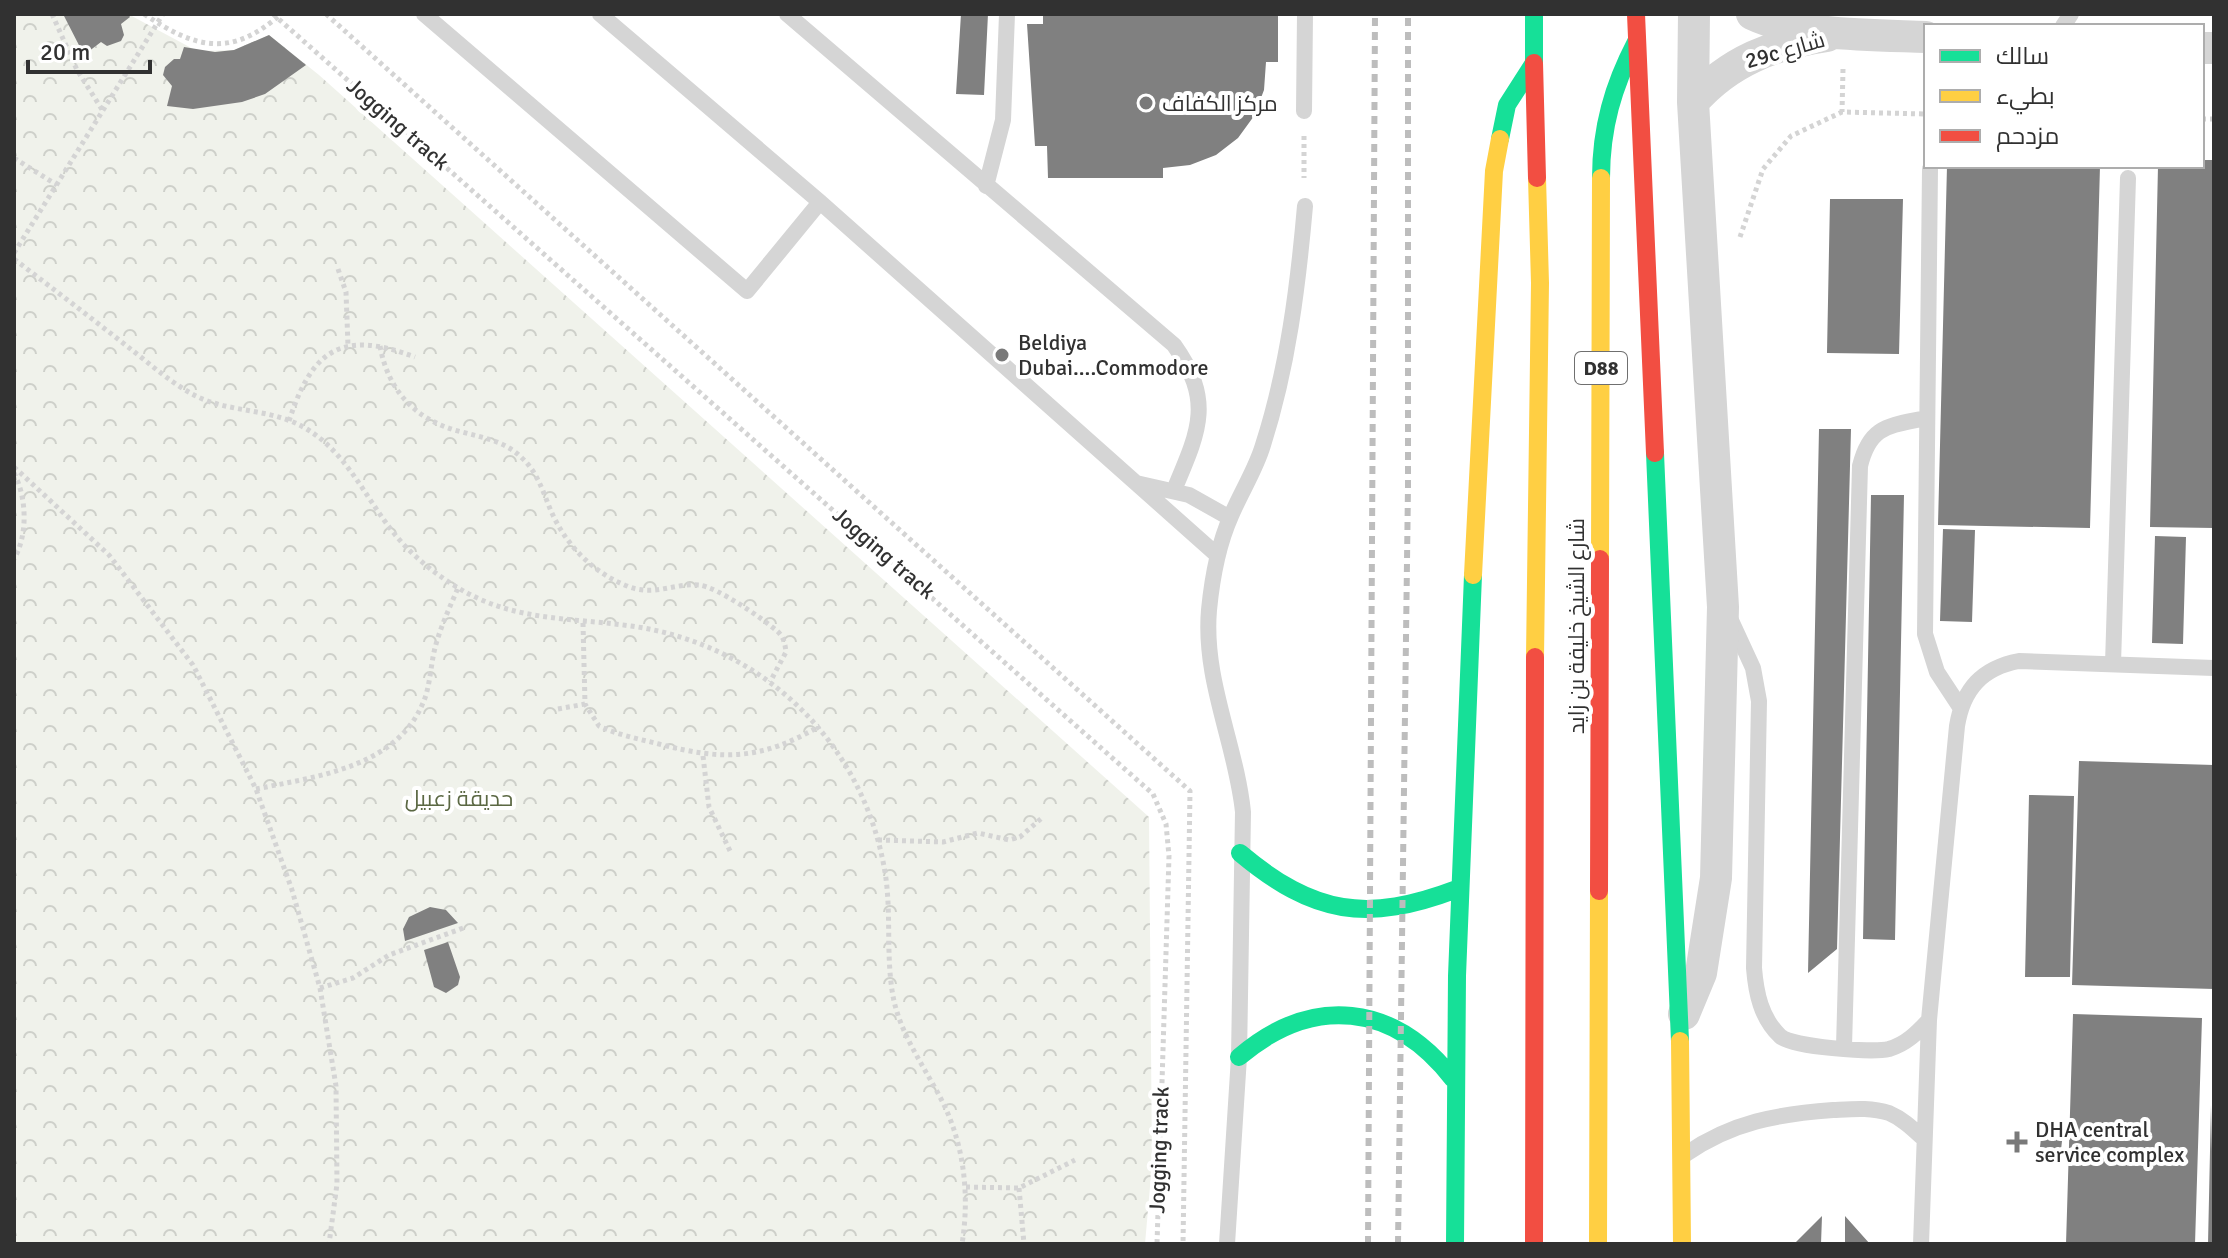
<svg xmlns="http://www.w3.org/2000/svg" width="2228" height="1258" viewBox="0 0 2228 1258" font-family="Signika,Cairo,sans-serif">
<defs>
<pattern id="park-crowns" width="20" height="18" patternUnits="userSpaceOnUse" patternTransform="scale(2)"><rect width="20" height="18" fill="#f0f2eb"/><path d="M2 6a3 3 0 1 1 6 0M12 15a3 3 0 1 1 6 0" fill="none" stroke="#ced0ca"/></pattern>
</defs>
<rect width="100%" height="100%" fill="#fff"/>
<path fill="url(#park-crowns)" d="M14 14H128L197 51 234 50 269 35 319 75 1149 817 1152 1164 1145 1244H14Z"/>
<path fill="#808080" d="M63 14H128L130 17 121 24 124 35 121 41 107 46 101 42 84 55Z
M961 14H988L984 95 956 94Z
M1043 14H1278V62H1266L1264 90 1254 116 1238 138 1216 155 1190 165 1163 168V178H1048L1047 146H1035L1027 24H1043Z
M269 35 306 65 265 94 242 102 193 109 167 106 172 86 163 75 165 67 174 59H180L184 47 215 52 234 50Z
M2202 160H2214V528L2150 527 2158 166H2202Z
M1947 166H2100L2090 528 1938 525Z
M1830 199H1903L1899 354 1827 353Z
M1819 429H1851L1837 949 1808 973Z
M1871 495H1904L1895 940 1863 939Z
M1943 529 1975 530 1972 622 1940 621Z
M2155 536 2186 537 2183 644 2152 643Z
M2079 761 2214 765V989L2072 985Z
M2029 795 2074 796 2070 977H2025Z
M430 907 446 910 458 923 405 941 403 929 409 917Z
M448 942 460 977 458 985 446 993 434 987 424 950Z
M2073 1014 2202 1018 2195 1244H2066Z
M2211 1105 2214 1244H2208Z
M2043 1121 2064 1123 2061 1150 2040 1147Z
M1822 1216 1821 1244H1794Z
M1845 1216 1870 1244H1845Z"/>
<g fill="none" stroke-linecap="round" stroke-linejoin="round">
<path stroke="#d4d4d4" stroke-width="5" stroke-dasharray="4 4" stroke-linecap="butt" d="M52 14 77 70 103 111
M144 14C196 49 231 58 281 14
M273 14 1153 794 1166 824 1169 856 1157 1244
M326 14 1190 791 1183 1244
M1843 69 1842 112 1926 114
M2202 119H2214
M1304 136V178
M14 158 57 185
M1740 237 1763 169 1791 136 1842 112
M14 253 163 14
M14 259C52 288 90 317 128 347 149 363 172 384 196 396 230 413 271 408 305 428 348 453 366 500 397 537 414 557 434 573 455 586 513 622 567 617 631 626 761 644 863 741 885 872 892 915 885 959 894 1001 902 1036 923 1065 940 1097 964 1142 970 1194 962 1244
M338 269 346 292 348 346
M380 346C388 391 416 421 462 432 484 438 505 441 522 458 538 473 543 492 551 511 566 545 592 572 627 586 653 597 673 583 699 585 717 587 762 618 777 631 784 637 785 644 786 652L770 682
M289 421C312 350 341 329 415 357
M14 467 109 555 193 665 256 789 292 890 320 988 336 1086 337 1184 329 1244
M14 473C27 498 28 535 14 559
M583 623 585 704 599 726C618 735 639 739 659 744 724 761 761 760 820 726
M558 709 585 704
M703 756 709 807 731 853
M256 789C319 776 402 767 426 695 430 681 431 666 434 652 439 630 449 609 458 588
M878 840 943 842 978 833 1009 840 1020 837 1043 817
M320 988 353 978 389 955 466 927
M966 1187 1019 1188 1075 1160
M1019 1188 1024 1244"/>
<path stroke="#d5d5d5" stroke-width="16" d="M424 14 747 291 820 202
M600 14 820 202 1217 555
M787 14 1174 345C1214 401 1199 431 1174 490
M2063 26 2071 14
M1304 111 1305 14
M1930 169 1925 634 1937 672 1960 707
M986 186 1003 120 1007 14
M1136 483 1189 495 1230 518
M1729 616 1753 668 1759 701 1754 968C1756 993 1761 1018 1780 1036 1791 1047 1873 1053 1889 1049 1906 1044 1917 1033 1929 1020
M2113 664 2128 178
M1844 1047 1860 466C1870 425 1889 426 1926 418
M1686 1154C1732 1122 1778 1114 1833 1110 1852 1109 1871 1107 1889 1113 1903 1119 1913 1129 1924 1139
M1227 1244 1239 1057 1243 812C1236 744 1203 680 1209 610 1212 579 1218 545 1231 516 1241 492 1256 469 1263 445 1288 367 1298 286 1305 206
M1921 1244 1929 1020 1957 726C1963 689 1982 668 2019 661L2214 668"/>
<path stroke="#d5d5d5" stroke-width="32" d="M1752 14C1798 36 1875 35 1926 37
M2202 48H2214
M1693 102C1729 61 1774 44 1827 36
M1684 1014 1701 973 1716 878 1723 607 1693 102 1694 14"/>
<path stroke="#16e098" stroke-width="18" d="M1500 139 1507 105 1534 63V14
M1601 178C1601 128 1613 86 1636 42
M1655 453 1680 1041
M1240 853C1314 915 1367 923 1457 889
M1239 1057C1313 994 1394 1003 1453 1079
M1455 1244 1457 976 1473 575"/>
<path stroke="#ffcf43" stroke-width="18" d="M1600 559 1601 178
M1473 575 1494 171 1500 139
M1535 657 1540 283 1537 178
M1680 1041 1682 1244
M1598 1244 1599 891"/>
<path stroke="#f24e42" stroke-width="18" d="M1636 14 1655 453
M1534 63 1537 178
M1599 891 1600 559
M1534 1244 1535 657"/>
<path stroke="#bdbdbd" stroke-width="6" stroke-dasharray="8 6" stroke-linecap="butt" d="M1368 1244 1375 14
M1398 1244 1408 486V14"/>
</g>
<g fill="#797979" stroke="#fff" stroke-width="3">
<circle cx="1146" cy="103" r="8"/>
<circle cx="1002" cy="355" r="8"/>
<path d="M2013 1130h8v8h8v8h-8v8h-8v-8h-8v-8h8z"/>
</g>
<g text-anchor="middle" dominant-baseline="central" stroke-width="8" stroke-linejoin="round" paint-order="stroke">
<rect fill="#fff" stroke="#6f6f6f" stroke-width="2" x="1575" y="352" width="52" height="32" rx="6"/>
<g font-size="20" font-weight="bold" fill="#313131">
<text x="1601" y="368">D88</text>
</g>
<g font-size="22" fill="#313131" stroke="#fff">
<text transform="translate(1785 50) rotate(-16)">29c شارع</text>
<text transform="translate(398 124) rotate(41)">Jogging track</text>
<text transform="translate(884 553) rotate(41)">Jogging track</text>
<text transform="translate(1576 626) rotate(-90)">شارع الشيخ خليفة بن زايد</text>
<text transform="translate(1159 1150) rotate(-88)">Jogging track</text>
</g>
<g font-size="22" fill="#313131" stroke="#fff" text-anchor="start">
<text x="1162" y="103">مركز الكفاف</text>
<text x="1018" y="342">Beldiya<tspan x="1018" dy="25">Dubai....Commodore</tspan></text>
<text x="2035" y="1129">DHA central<tspan x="2035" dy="25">service complex</tspan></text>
</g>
<g font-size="22" fill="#5b6843" stroke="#fff">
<text x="459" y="798">حديقة زعبيل</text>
</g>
</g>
<rect width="2228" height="1258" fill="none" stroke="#313131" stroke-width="32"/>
<rect x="1924" y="24" width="280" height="144" fill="#ffffff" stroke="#adadad" stroke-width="2"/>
<rect x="1940" y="50" width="40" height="12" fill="#16e098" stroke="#adadad" stroke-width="2"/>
<text x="1996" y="64" font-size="24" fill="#313131">سالك</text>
<rect x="1940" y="90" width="40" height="12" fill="#ffcf43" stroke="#adadad" stroke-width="2"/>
<text x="1996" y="104" font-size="24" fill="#313131">بطيء</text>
<rect x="1940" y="130" width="40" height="12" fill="#f24e42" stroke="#adadad" stroke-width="2"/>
<text x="1996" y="144" font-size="24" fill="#313131">مزدحم</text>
<path d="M28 60v12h122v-12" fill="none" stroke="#313131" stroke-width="4"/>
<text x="40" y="60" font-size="24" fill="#313131" stroke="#ffffff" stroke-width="6" paint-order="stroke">20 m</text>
</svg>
